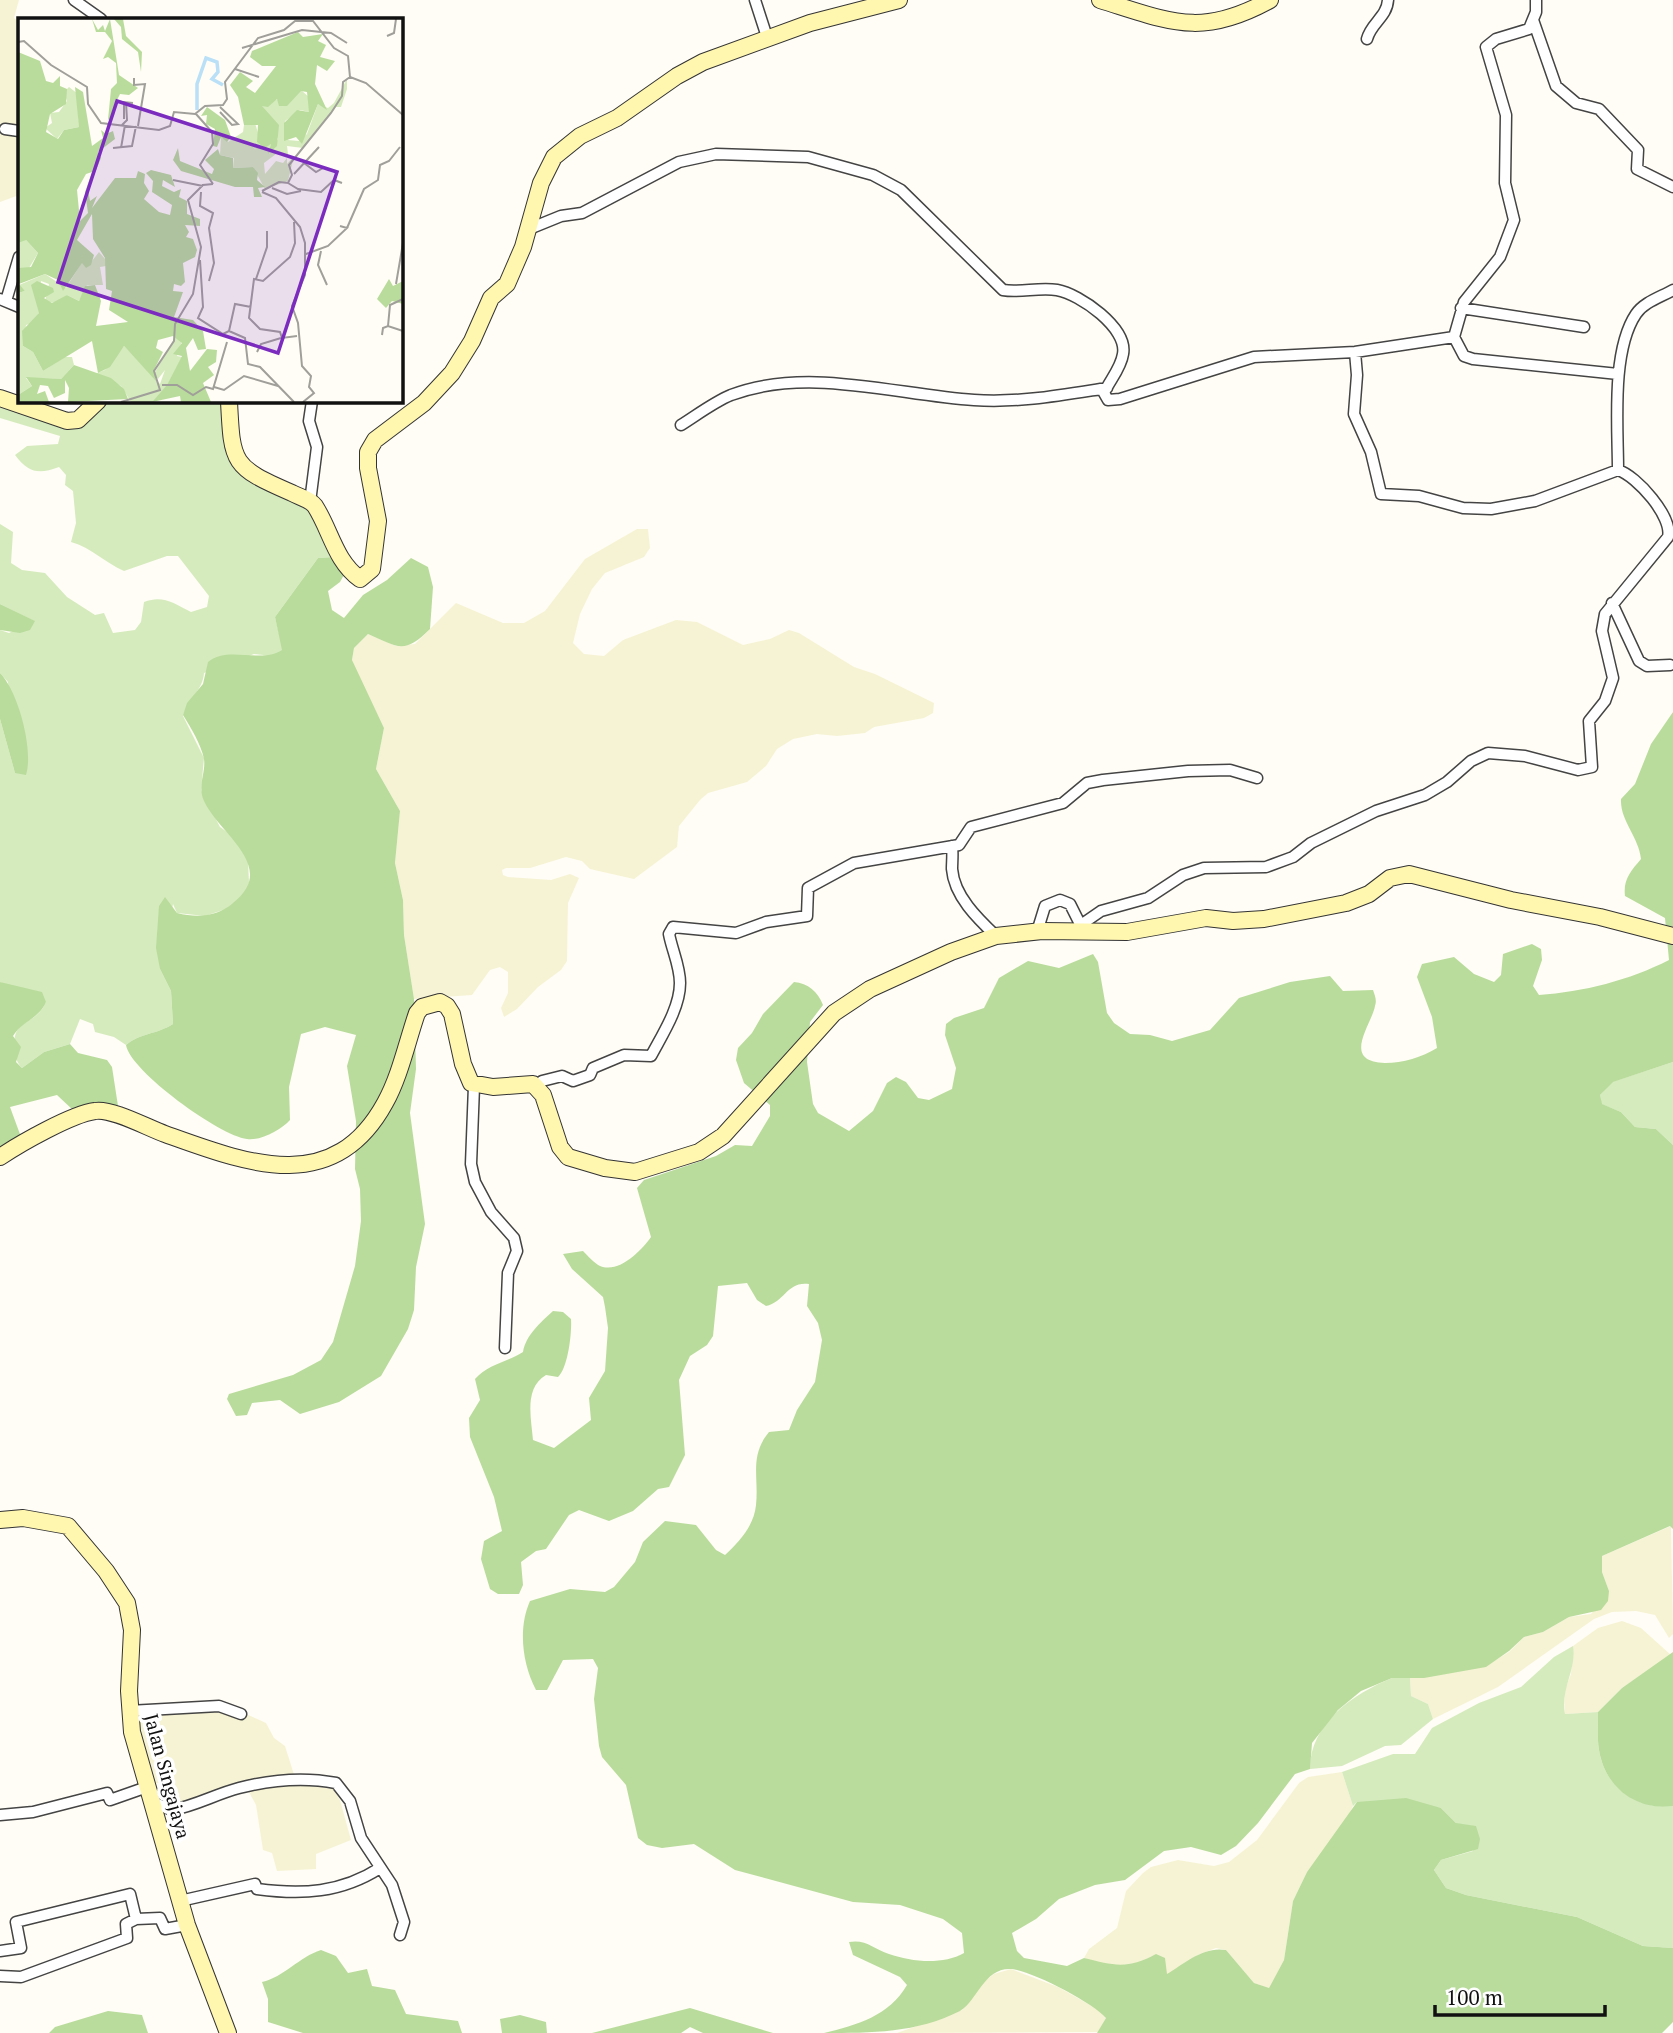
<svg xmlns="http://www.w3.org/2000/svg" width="1673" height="2033" viewBox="0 0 1673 2033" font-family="'PT Serif',serif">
<rect width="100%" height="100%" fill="#fffdf5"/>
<path fill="#f6f3d4" d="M0 0H19L14 18 19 22V195L0 202Z
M637 529H648L650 548 644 557 605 573 592 589 580 614 573 643 584 654 604 656 623 640 676 620 697 622 743 645 770 639 789 630 799 633 854 667 875 674 934 703 933 713 924 718 874 727 865 733 837 736 817 734 793 739 777 749 766 766 747 782 708 793 700 800 679 826 677 847 634 879 590 869 582 861 566 857 530 868H506L502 870 503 875 508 877 551 880 570 874 579 878 568 903 567 961 561 970 538 987 517 1009 504 1017 501 1008 508 993V972L500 967 490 970 472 995 414 999 404 935 403 900 395 863 400 811 376 769 384 728 355 669 352 660 354 648 368 634 396 646 415 644 456 603 503 623H524L545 611 585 559Z
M1671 1526 1673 1634 1669 1638 1655 1615 1636 1611 1612 1612 1594 1619 1498 1687 1433 1719 1428 1704 1411 1696 1410 1678 1486 1666 1509 1652 1524 1637 1543 1632 1569 1617 1591 1614 1609 1591 1602 1572V1556Z
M1622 1621 1641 1628 1671 1655 1622 1688 1598 1712 1565 1714 1564 1692 1571 1674 1573 1646 1598 1628Z
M187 1711 246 1714 266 1723 274 1738 285 1746 297 1784 333 1789 340 1800 351 1840 316 1854V1869L277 1871 272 1853 263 1850 256 1805 244 1783 182 1802 167 1801 159 1783 152 1784 135 1714Z
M1342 1772 1353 1806 1346 1821 1307 1872 1293 1901 1284 1960 1269 1989 1254 1983 1226 1950 1216 1948 1198 1955 1167 1975 1142 1962 1110 1967 1084 1958 1089 1949 1117 1928 1126 1891 1143 1873 1151 1867 1178 1860 1214 1866 1229 1862 1257 1840 1299 1783 1308 1777Z
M1011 1969 1058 1987 1101 2011 1106 2018 1098 2032 897 2033 962 2010 978 1986 994 1974Z"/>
<path fill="#d5ebbd" d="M0 401 74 425 106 401H221L226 443 308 508 333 557 318 558 275 617 283 650 273 656 254 654 204 673C203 690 188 699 183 716L204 758 201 790 220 827 230 834 244 852 248 861 249 882 247 893 226 909 205 916 177 913 173 904 160 969 171 991 173 1024C158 1034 140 1033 126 1045L114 1037 95 1032 93 1024 80 1019 70 1044 44 1052 22 1068C16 1062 16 1057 15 1048 11 1018 35 1027 46 1002L0 982V719L15 773 8 682 0 673V630L9 633 34 621 0 604V524L13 532 11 563 22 570 45 573 67 597 95 615 104 613 113 633 135 630 141 622 144 602C163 595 173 603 191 612L207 607 209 596 178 556H167L124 571C104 562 92 548 71 542L76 523 73 491 65 485 66 475 59 467C40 474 29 474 15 455L27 446 58 444 60 436 0 418Z
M1673 1062V1145L1656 1129 1635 1127 1621 1112 1601 1104 1600 1095 1612 1082Z
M1573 1646C1577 1670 1560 1689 1565 1714L1598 1712C1598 1724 1597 1738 1599 1750 1605 1788 1637 1810 1673 1806V1948L1643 1946 1577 1917 1466 1895 1446 1888 1434 1870 1441 1860 1473 1851 1456 1823 1441 1808 1357 1802 1353 1806 1342 1772 1393 1754H1415L1432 1728 1479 1703 1521 1687 1554 1657Z
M1392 1678H1410L1411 1696 1428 1704 1433 1719 1401 1745 1385 1746 1342 1766 1310 1769C1310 1723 1353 1694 1392 1678Z"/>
<path fill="#b9dc9c" d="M333 557 345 573 340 582 328 591 332 610 344 618 363 595 387 580 411 558 428 567 433 587 430 629C404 655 398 647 368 634L354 648 352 660 384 728 376 769 400 811 395 863 403 900 404 935 414 999 416 1069 410 1113 425 1224 416 1267 414 1310 408 1329 381 1376 339 1402 300 1414 280 1400 252 1403 247 1415 236 1416 227 1399 229 1394 293 1375 321 1360 333 1342 355 1266 361 1221 360 1189 355 1169 356 1121 347 1066 356 1035 325 1027 301 1034 289 1087 290 1120C281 1130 261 1141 247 1139 220 1136 130 1071 126 1045 140 1033 158 1034 173 1024L171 991 160 969 156 948 159 906 165 897 177 913C197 918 217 917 233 903 279 867 219 834 204 801 197 785 206 774 204 759 201 744 191 728 183 715L187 703 203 684 208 662C228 645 261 664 282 650L275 617 318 558Z
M0 604 35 621 30 630 20 633 0 630Z
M0 673C18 691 34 750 26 775L15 773 0 719Z
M1673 712V1062L1613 1082 1600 1095 1602 1104 1621 1112 1635 1127 1656 1129 1673 1145V1529L1670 1526 1602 1556V1572L1609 1591 1608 1601 1601 1610 1569 1617 1543 1632 1524 1637 1509 1651 1486 1667 1424 1678H1392L1361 1691 1338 1710 1312 1743 1310 1769 1295 1774 1258 1823 1236 1846 1221 1855 1191 1847 1164 1851 1125 1880 1095 1885 1059 1899 1036 1919 1012 1933 1017 1951 1024 1958 1067 1966 1084 1958C1113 1965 1127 1970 1156 1954L1165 1958 1167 1974C1185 1963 1204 1946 1226 1950L1254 1983 1269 1988 1284 1960 1293 1901 1307 1872 1357 1802 1406 1798 1441 1808 1456 1823 1476 1826 1480 1839 1478 1849 1441 1860 1434 1870 1446 1888 1466 1895 1577 1917 1643 1946 1673 1948V2022L1662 2033H1097L1106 2018C1094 2003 1032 1971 1012 1969 984 1967 978 2000 960 2011 917 2033 871 2033 824 2033 857 2025 889 2016 907 1985L900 1977 853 1955 849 1942C866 1939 874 1949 889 1954 912 1962 943 1965 964 1953L962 1933 943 1919 900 1905 853 1902 735 1870 694 1844 662 1848 647 1845 638 1838 626 1785 602 1757 599 1746 594 1699 598 1668 593 1659 563 1660 547 1690H536C522 1663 518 1628 530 1601L570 1589 605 1592 614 1587 635 1562 643 1542 665 1521 696 1525 716 1550 725 1555C739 1542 754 1526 756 1505 759 1477 749 1456 769 1432L789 1430 797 1410 815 1382 822 1340 818 1323 807 1306 809 1284C787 1281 785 1302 766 1306L757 1300 747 1283 718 1286 713 1336 707 1345 690 1356 679 1380 685 1455 669 1487 658 1489 633 1511 609 1521 579 1510 569 1515 546 1549 536 1551 521 1562 523 1585 519 1594H498L490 1589 481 1559 484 1541 502 1531 494 1497 470 1437 469 1418 480 1400 475 1379C488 1364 505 1363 523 1352 526 1335 540 1323 553 1311L563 1312 571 1319C572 1333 568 1368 558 1377L546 1375C524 1388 531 1417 533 1440L554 1448 591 1420 589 1398 605 1371 608 1328 605 1307 603 1297 572 1269 563 1254 583 1251C588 1256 594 1263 600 1266 619 1274 642 1250 651 1237L637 1188 644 1180 716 1156 735 1145 752 1146 770 1116V1105L744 1083 736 1060 738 1048 752 1033 763 1014 794 982C808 983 818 992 823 1005L810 1022 807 1062 813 1104 818 1113 849 1131 873 1111 887 1083 896 1077 906 1082 918 1098 929 1100 952 1089 956 1068 945 1035 946 1024 954 1018 984 1008 999 978 1028 961 1059 968 1093 954 1098 962 1107 1013 1114 1023 1130 1034 1150 1035 1172 1041 1210 1030 1239 998 1290 982 1330 976 1343 991 1373 990C1375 996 1377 1000 1375 1006 1372 1024 1340 1062 1385 1063 1403 1063 1422 1057 1437 1048L1432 1017 1417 977 1422 964 1454 957 1474 974 1494 982 1501 975 1503 954 1532 944 1541 949 1542 960 1533 986 1539 995C1583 992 1630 980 1669 960L1665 918 1625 896C1623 879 1631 871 1641 859 1639 837 1620 821 1621 799L1635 784 1651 744Z
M0 982 42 992 46 1002C39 1019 22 1021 13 1036L21 1047 16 1062 22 1068 44 1052 70 1044 78 1053 107 1060 112 1067 118 1106 74 1111 57 1095 10 1107 21 1137 0 1148Z
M1673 1652V1806C1637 1811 1605 1788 1599 1750 1597 1738 1598 1724 1598 1712L1622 1688Z
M321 1950 336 1956 348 1973 367 1969 372 1986 395 1990 406 2014 458 2021 462 2033H303L268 2022V1999L262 1982C284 1977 299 1957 321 1950Z
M690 2008 773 2033H703L690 2027 681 2033H592Z
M108 2011 142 2015 148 2033H49L55 2027Z
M520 2015 546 2022 547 2033H502L500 2019Z"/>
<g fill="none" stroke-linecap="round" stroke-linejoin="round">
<defs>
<path id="street" d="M74 0 101 19
M755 0 767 37
M1533 20 1556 86 1576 103 1599 109 1638 150 1637 169 1673 187
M1367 39C1371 23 1387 17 1388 0
M5 129 19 131
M529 229 561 216 582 213 679 162 716 154 808 157 873 175 901 190 1003 290C1020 293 1039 287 1057 290 1080 294 1128 328 1123 354 1121 368 1110 380 1104 393L1108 400 1120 399 1254 357 1355 352 1454 337 1464 302 1500 257 1514 220 1505 183 1506 115 1486 47 1496 39 1529 29 1536 12V0
M0 299 19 307
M6 301 19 257
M1461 308 1584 327
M1454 337 1464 356 1473 359 1618 374
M681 425C697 415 714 402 731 395 808 366 896 395 974 400 1020 403 1062 395 1107 388
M1618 470C1618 427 1611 351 1636 314 1644 302 1661 297 1673 290
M310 502 317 447 309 421 312 401
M1612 603 1639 661 1647 666 1670 665
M952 846C953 854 952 862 952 869 954 896 978 919 996 936
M1072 931 1101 911 1148 898 1183 875 1204 868 1266 867 1293 857 1311 843 1376 811 1425 795 1447 782 1471 761 1488 753 1525 756 1578 770 1592 767 1589 721 1605 701 1613 678 1602 631 1605 614 1668 537C1673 517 1637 476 1618 470L1535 501 1491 509 1463 508 1419 496 1381 494 1371 452 1354 414 1357 375 1355 352
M1037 932 1045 906 1060 900 1070 904 1080 924
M474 1086 471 1164 475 1182 491 1212 514 1238 517 1251 508 1273 505 1348
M536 1086 542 1081 562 1076 573 1081 590 1075 593 1068 624 1055 651 1056C662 1035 680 1008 680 983 680 966 672 950 669 934L673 927 736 933 766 922 807 916 808 888 854 863 959 845 971 827 1063 803 1087 783 1103 780 1188 771 1230 770 1257 778
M129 1711 219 1706 241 1714
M151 1801 172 1810C195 1806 216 1794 239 1788 270 1780 305 1777 336 1783L350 1801 361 1838 392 1885 404 1922 400 1935
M0 1815 33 1812 107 1793 110 1800 147 1787
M180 1901 255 1884 257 1889C302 1895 341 1893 380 1868
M0 1951 21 1948 16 1922 130 1894 136 1919
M0 1976 21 1977 127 1938 126 1924 136 1919 160 1918 165 1929 187 1925"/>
<path id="secondary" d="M1100 0C1171 22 1201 38 1270 0
M0 398 67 421 78 420 98 401
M229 401C232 464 232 467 292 493 299 497 310 499 315 506 331 531 335 561 360 579L372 569 378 521 368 468V452L375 440 424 403 452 373 472 341 491 298 507 284 523 247 541 183 554 157 580 136 617 118 677 76 703 62 810 23 899 0
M0 1157C21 1143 72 1114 95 1111 112 1108 148 1128 165 1134 246 1163 333 1198 385 1103 400 1076 407 1042 417 1013L422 1007 440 1002 447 1006 452 1014 463 1064 471 1083 493 1087 533 1084 543 1095 560 1147 568 1157 605 1168 635 1172 699 1152 723 1136 834 1013 870 989 951 952 996 936 1042 931 1127 932 1206 918 1233 921 1264 919 1346 903 1369 894 1390 878 1409 874 1511 900 1600 917 1673 936
M0 1520 23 1518 68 1526 106 1571 127 1603 132 1630 129 1691 132 1732 187 1925 228 2033"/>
</defs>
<use href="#street" stroke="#444" stroke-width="13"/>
<use href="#secondary" stroke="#333" stroke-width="18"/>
<use href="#street" stroke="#fff" stroke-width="10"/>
<use href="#secondary" stroke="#fff6b0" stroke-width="16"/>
</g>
<g text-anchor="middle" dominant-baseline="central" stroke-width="7" stroke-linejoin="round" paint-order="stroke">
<g font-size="19" fill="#111" stroke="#fff">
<text transform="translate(168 1776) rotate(75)">Jalan Singajaya</text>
</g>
</g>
<g transform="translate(18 18)">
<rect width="385" height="385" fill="#fffdf5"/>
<path d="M329 61V71L323 89H318L285 130 269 128 270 136H258L246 145 247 156 258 143 265 145 269 140V146L276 138 270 163 247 171 235 149 215 150 216 140 202 137 203 119 210 124 225 114 226 107 237 105 244 128 235 129 237 131 253 126 251 136 260 121 254 100 243 89 256 81 271 84 283 72 293 81 291 94 282 92 267 103 266 116 270 122 281 123 289 116 300 86 310 90 316 85ZM51 69 60 76 61 109 46 112 39 121 27 110 34 105 32 95 41 94 49 83 46 74ZM1 222H8L20 235 11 250H0ZM81 234 88 242V248L82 249 85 267H69L61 283 49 277 41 285 27 284 31 266 23 263 21 295 15 305 8 307 5 328 15 334 25 353 47 339H54L56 347 43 361 8 360 14 368 0 377V275L7 273 1 267 27 256 48 270 64 244 70 248ZM157 319 164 323 159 338 164 339 149 368 134 384H113L103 368 77 356 87 352 106 328 142 366 147 352 140 361 136 356Z" fill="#d5ebbd"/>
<path d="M74 1 80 12 85 7 87 13 92 1 101 57 120 70 111 77 102 76 99 82 104 83 97 85 96 98 90 102 93 71 99 65 98 45 90 39 85 41 94 23 87 14H78ZM96 1H105L108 18 124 34 123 54 120 34 104 21 103 9ZM280 14 285 19 305 16 300 23 308 27 302 39 317 43 309 53 299 47 297 66 309 92 300 86 284 126 278 119 266 123V105L279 92 291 94 289 74 283 73 269 88H261L259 81 250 89 244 88 261 107 259 128 250 136 253 126 245 131 234 130 244 128 239 124 240 107H226L220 79 212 67 222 54 235 63 228 69 237 75 258 48H244L232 39 234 33ZM0 34 22 43 28 63 35 65 42 58V68L49 71 48 86 32 96 28 114 40 121 46 112 61 109 57 69 65 74 74 128 85 120 83 112 88 116 95 113 97 121 80 134 83 140 70 172 72 183 79 178 74 190 97 160H118L120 153 127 156 126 165 131 173 126 181 141 194 152 197 154 187 134 174 135 163 128 155 133 152 153 157 157 169 145 162 144 168 156 174 163 171 161 179 169 183V196L182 201V208L167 207 171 214 168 219 175 221 179 232 177 239 165 245 167 264 163 268 156 266 155 273 165 274 156 299 175 302 185 313 188 331 180 332 175 320 168 330 172 353 189 331 199 332 198 344 190 349 196 357 185 365 193 384H163L162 378 134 384 149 367 164 338 155 336 164 325 155 318 140 322 138 330 145 334 136 352 138 363 106 328 92 349 80 355 74 323 25 353 15 334 5 328 4 313 21 295 13 267 19 263 35 270 36 274 26 280 34 285 49 277 61 283 67 268 77 267 83 283 78 308 110 304 91 292 94 273 88 271 87 240 75 221 74 196 59 222 76 237 73 247 68 250 64 245 45 273 40 262 27 256 1 266 7 273 0 275V250L13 249 20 235 8 222 0 225ZM74 154 67 174 70 195 62 203 59 172 68 156ZM189 89 207 102 213 119 209 124 203 119 199 129 195 128 197 111 188 106 189 97 183 98ZM160 130 162 143 194 156 196 151 187 142 200 131 202 137 215 140V150L235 149 240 155 239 162 247 169 240 170 244 179H236L235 169H217L163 153 155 142ZM371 261 375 268 385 263V286L374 283 368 290 359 281ZM56 347 93 360 106 371 110 381 50 384 51 370 47 362V375L36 380 30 368 22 367 19 376 27 373 31 384H0V377L14 368 8 359 43 361Z" fill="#b9dc9c" fill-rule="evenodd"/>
<path fill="none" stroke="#b9e0f7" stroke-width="3.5" d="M179 92V66L188 40 199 44 200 54 194 61 205 67"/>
<path fill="none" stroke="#a09f9a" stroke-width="2" d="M369 18 376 15 378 1M0 24 6 23 33 47 69 69 70 86 83 105 141 112 152 108 156 94 177 96 187 88 205 87 209 81 207 64 240 20 266 12 277 3H295L316 30 330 38 332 59 348 65 385 97M224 30 284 12 313 15 329 25M217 51 241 59M116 60V67L127 66 120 108M202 94 214 107 220 106 202 89M178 96 194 114 195 126 182 147 195 166M106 101V84L115 85M104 107 109 102 108 84M95 130 114 128 118 108M103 130 107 107M286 145 298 154 305 150M276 156 301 129M155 162 185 168M270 165 280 171 303 174 316 162 324 165M254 170 269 176 283 173M244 173 261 164 270 165 274 157 271 147 313 95 324 78 325 64 332 59M183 174 182 188 195 195 191 210 196 245 191 263M244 174 258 180 282 209 287 225V257L274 288 280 305 284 348 293 358 291 369 296 375 285 384M276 204 277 225 272 239 245 263 236 261 231 300 242 311 262 314 264 320 279 318M329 210 346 171 360 162 362 147 371 143 382 129M303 233 300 247 309 267M288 236 310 228 329 210 322 208M182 242 185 289 180 300 205 316 211 313 217 286 233 289M238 261 249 229V213M378 266 385 225M370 308 372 287 385 281M211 313 227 320 230 346 242 349 276 384M364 317 365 310 370 308 385 313M239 334 243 326 263 320M144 367H159L175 377 188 369 195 371 209 324M196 369 206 372 226 358 260 368M103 384 142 372 136 353 156 323 157 306 175 276 183 229 170 182 185 167 195 166"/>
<path fill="#7b2cbf" fill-opacity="0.15" stroke="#7b2cbf" stroke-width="3.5" d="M99 83 319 154 260 335 40 264Z"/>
<rect width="385" height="385" fill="none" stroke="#111" stroke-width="3.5"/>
</g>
<path d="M1435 2005v10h170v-10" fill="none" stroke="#111111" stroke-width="3.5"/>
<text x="1446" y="2005" font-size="21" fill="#111111" stroke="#ffffff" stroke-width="5" paint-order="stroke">100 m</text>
</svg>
